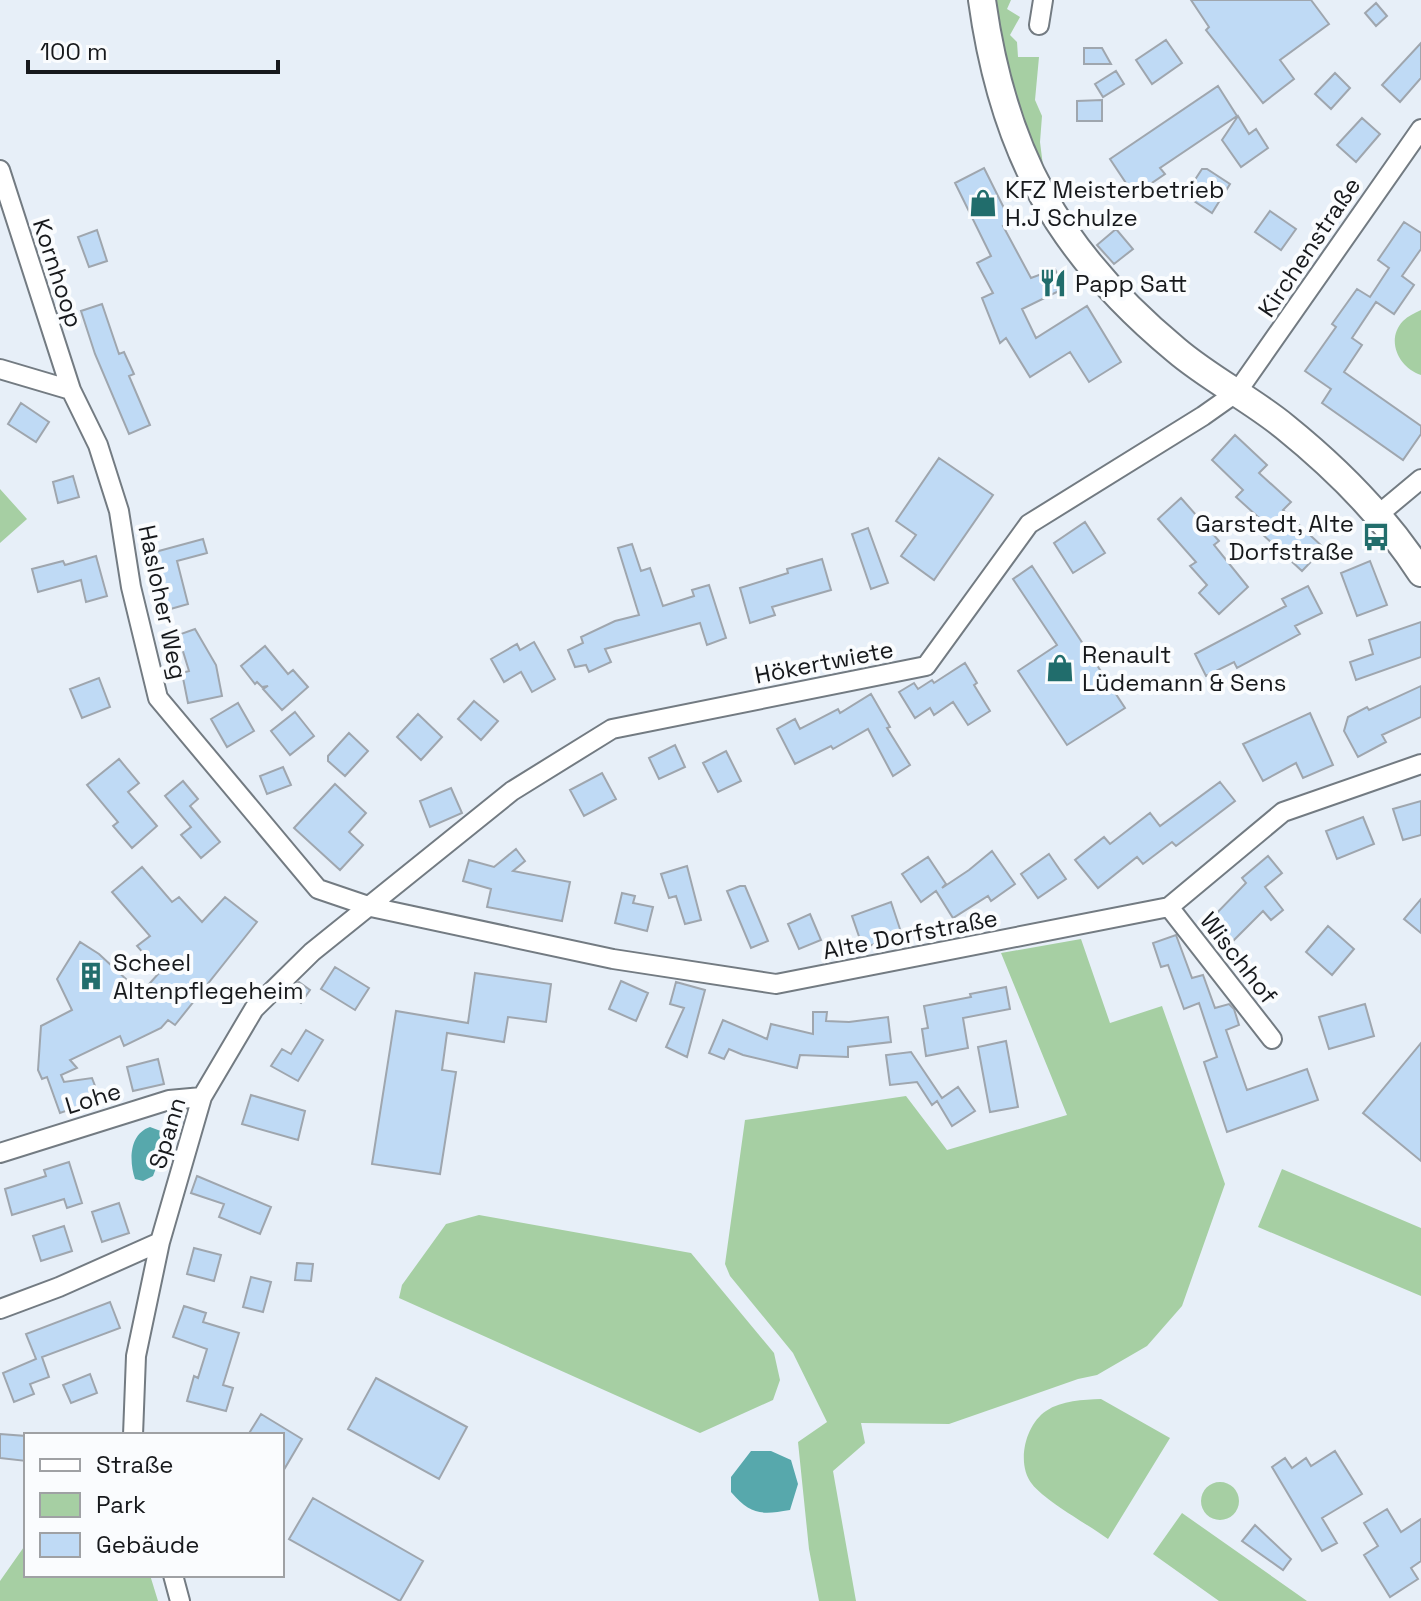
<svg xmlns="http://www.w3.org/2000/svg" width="1421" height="1601" viewBox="0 0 1421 1601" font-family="'Space Grotesk',sans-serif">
<rect width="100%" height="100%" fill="#e7eff8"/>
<path fill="#a6cfa3" d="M992 0H1011L1007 9 1020 17 1010 35 1017 42 1018 57H1039L1035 100 1042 116 1040 142 1043 166 1018 119Z
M1421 310V375C1399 368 1385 340 1403 321 1408 316 1415 313 1421 310Z
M0 489 27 519 0 543Z
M1081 939 1110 1023 1162 1006 1225 1184 1182 1306 1147 1346 1097 1375 1078 1379 949 1424 861 1423 865 1443 833 1471 856 1601H819L809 1549 798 1442 827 1422 793 1353 730 1276 725 1264 745 1120 906 1096 947 1150 1067 1115 1001 953Z
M1282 1169 1421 1228V1296L1258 1227Z
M479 1215 691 1253 774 1353 780 1380 773 1400 700 1433 399 1298 402 1285 446 1224Z
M1101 1399 1170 1438 1108 1539C1089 1525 1045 1501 1032 1484 1016 1464 1025 1425 1046 1411 1062 1400 1083 1400 1101 1399Z
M1201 1501a19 19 0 1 1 38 0a19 19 0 1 1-38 0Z
M1182 1513 1307 1601H1219L1153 1554Z
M26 1544V1575H150L158 1601H0V1581Z"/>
<path fill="#57a8ac" d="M150 1127 166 1133 167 1139 153 1176 143 1181 135 1179C129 1161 129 1134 150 1127Z
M751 1451H771L791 1460 798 1484 790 1510C761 1515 751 1515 731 1492V1477Z"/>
<path fill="#bfdaf5" stroke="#9fa6ae" stroke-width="2" d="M1191 0H1311L1329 24 1280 60 1294 79 1263 103 1206 30 1209 27Z
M1376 3 1387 16 1376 26 1365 13Z
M1166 40 1182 63 1152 84 1136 60Z
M1421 43V78L1400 102 1382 85Z
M1084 48H1102L1111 64H1084Z
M1116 71 1124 84 1103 97 1095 84Z
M1335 73 1350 88 1331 109 1315 94Z
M1218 86 1237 116 1160 168 1165 174 1134 195 1110 159Z
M1102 100V121H1077V101Z
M1238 116 1249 134 1256 129 1268 148 1241 167 1222 140Z
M1362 118 1380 134 1356 162 1337 145Z
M984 168 1011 222 1003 226 1031 278 1055 269 1063 289 1022 309 1036 338 1087 306 1121 362 1089 382 1070 352 1030 377 1006 338 1000 343 982 298 993 293 977 263 991 256 955 183Z
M1202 169H1207L1230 184 1212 213 1185 195Z
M1270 211 1296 229 1281 250 1255 232Z
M1404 222 1421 233V249L1402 276 1414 285 1394 314 1376 302 1352 338 1362 345 1344 372 1421 426V434L1403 460 1322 403 1331 389 1305 371 1336 327 1332 324 1357 289 1370 297 1389 268 1378 260Z
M1116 229 1133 249 1114 264 1097 245Z
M97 230 107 261 89 267 78 237Z
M102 304 119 354 124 352 134 374 129 376 150 425 129 434 95 354 81 311Z
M21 403 49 422 36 442 8 424Z
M1235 435 1267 465 1259 473 1291 502 1283 510 1324 548 1302 571 1261 533 1268 526 1236 497 1243 490 1212 460Z
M939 458 993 495 934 580 901 556 916 535 896 521Z
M73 476 79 497 58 503 53 482Z
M1181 498 1219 541 1214 545 1248 587 1219 614 1199 593 1207 585 1190 566 1196 562 1158 519Z
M1085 522 1105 553 1073 573 1054 543Z
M868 528 888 583 871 589 852 534Z
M203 539 207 553 177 561 188 604 160 612 144 555Z
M632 544 641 571 650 568 663 606 694 596 692 590 709 585 726 638 707 645 700 623 605 649 611 662 589 672 586 665 575 667 568 650 583 643 581 637 615 621 639 615 618 548Z
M96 556 107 596 86 602 81 580 38 592 32 569 63 561 65 565Z
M822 559 831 590 772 607 775 615 750 623 740 588 788 573 787 569Z
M1370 561 1387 605 1357 616 1341 573Z
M1032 566 1125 708 1067 745 1018 671 1057 645 1013 579Z
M1308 586 1322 613 1295 626 1300 634 1237 668 1234 662 1206 676 1195 654 1286 606 1282 599Z
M1421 622V657L1356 680 1350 662 1373 654 1369 640Z
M195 629 216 665 222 696 188 703 182 673 189 671 178 635Z
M534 642 555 679 532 692 521 672 504 682 491 659 517 644 520 650Z
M265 646 288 674 293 670 308 687 282 710 263 689 268 686 262 687 257 682 255 684 241 666Z
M965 663 977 683 974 685 990 711 968 725 953 702 934 715 930 708 915 718 899 692 914 683 918 689 932 680 934 683Z
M99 678 110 707 82 718 70 689Z
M1421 686V717L1382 735 1386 742 1358 757 1344 731 1348 717 1367 707 1369 710Z
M871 694 890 727 887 728 910 765 893 776 868 729 833 749 831 746 795 764 777 729 795 719 800 729 838 709 840 713Z
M474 701 498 721 481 740 458 719Z
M238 703 254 731 227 747 211 719Z
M295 712 314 736 290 755 271 731Z
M1310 713 1333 765 1303 778 1296 763 1263 781 1243 744Z
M418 714 442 737 421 760 397 737Z
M349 733 368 751 345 776 328 761V756Z
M675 745 685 767 659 779 649 758Z
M726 751 741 781 718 792 703 763Z
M119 759 139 783 128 792 157 826 132 848 113 826 118 822 87 785Z
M283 767 291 785 267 794 260 776Z
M602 773 616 799 584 816 570 790Z
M183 781 198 799 190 806 220 842 201 858 181 835 191 827 165 796Z
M1220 782 1235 801 1176 846 1172 842 1143 864 1137 857 1098 888 1075 860 1104 837 1110 844 1150 813 1160 826Z
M335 784 366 813 349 832 363 845 340 870 294 828Z
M451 788 462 813 430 827 420 801Z
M1421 801V835L1403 840 1393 809Z
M1363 817 1374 844 1337 859 1326 831Z
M516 849 525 861 513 871 570 882 562 921 487 907 491 889 463 881 469 860 494 867Z
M992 851 1015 884 991 901 988 896 953 918 936 891 921 902 902 874 928 857 946 884 942 888 969 870Z
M1049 854 1066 879 1038 898 1021 874Z
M1268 856 1282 873 1265 887 1283 910 1271 920 1263 911 1232 942 1210 920 1246 883 1242 878Z
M687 866 701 920 685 924 676 896 669 898 661 874Z
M142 867 172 902 179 897 202 922 225 897 257 922 175 1025 168 1020 161 1028 124 1046 120 1036 70 1060 77 1068 61 1075 64 1082 92 1078 100 1099 60 1113 47 1077 42 1079 38 1070 41 1026 72 1010 57 979 80 942 99 954 141 993 160 972 137 946 150 936 112 892Z
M740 886H745L768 941 751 948 727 891Z
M622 893 635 896 633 903 653 907 647 931 615 923Z
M1421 899V933L1404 919Z
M891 902 902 935 863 948 852 916Z
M810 914 821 940 799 949 788 924Z
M1328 926 1354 949 1332 975 1306 952Z
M1176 935 1192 978 1203 975 1215 1008 1229 1004 1234 1009 1239 1025 1226 1030 1247 1090 1307 1069 1318 1100 1227 1132 1204 1062 1217 1057 1199 1003 1184 1009 1168 965 1161 967 1153 943Z
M335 967 369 988 355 1010 321 989Z
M475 973 551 984 546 1022 508 1017 504 1042 447 1033 442 1070 456 1072 440 1174 372 1164 396 1011 468 1023Z
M621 981 648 993 636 1021 609 1009Z
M299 982 310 990 301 1003 287 994Z
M676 982 705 990 687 1057 666 1047 684 1008 670 1004Z
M1006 987 1010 1009 963 1018 968 1048 926 1056 922 1029 928 1028 924 1006 971 997 970 994Z
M1365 1004 1374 1036 1329 1049 1319 1017Z
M813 1012H827L826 1021 849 1022 888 1017 891 1042 848 1047V1057L800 1055 797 1068 743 1055 729 1049 724 1059 709 1053 723 1020 767 1039 771 1024 813 1034Z
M306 1030 323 1040 298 1081 271 1066 282 1049 291 1054Z
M1006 1041 1018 1107 990 1112 978 1047Z
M1421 1043V1161L1363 1113Z
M911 1052 942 1098 958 1087 975 1111 952 1126 937 1101 932 1105 917 1082 890 1085 886 1055Z
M158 1059 164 1084 133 1091 127 1067Z
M251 1095 305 1111 298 1140 242 1124Z
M69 1162 82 1203 67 1208 64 1199 12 1215 5 1189 46 1176 44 1170Z
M197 1176 271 1207 260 1234 219 1217 224 1204 191 1193Z
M119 1203 129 1233 102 1242 92 1212Z
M64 1226 72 1251 41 1261 33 1236Z
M194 1248 221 1255 214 1281 187 1274Z
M297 1263 313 1264 311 1281 295 1280Z
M251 1277 271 1282 263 1312 243 1307Z
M110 1302 120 1328 42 1357 49 1377 30 1384 34 1394 14 1402 3 1373 36 1359 26 1334Z
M184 1306 206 1313 203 1322 239 1333 223 1385 233 1388 226 1411 187 1401 194 1376 198 1378 207 1349 173 1337Z
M90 1374 97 1393 71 1403 63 1385Z
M376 1378 467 1427 439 1479 348 1429Z
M261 1414 302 1439 282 1473V1435H248Z
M0 1434 26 1436V1461L0 1458Z
M1335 1451 1362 1494 1322 1518 1337 1543 1322 1551 1272 1467 1285 1458 1292 1468 1306 1458 1311 1466Z
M313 1498 423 1561 400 1601 289 1539Z
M1387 1509 1401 1532 1421 1519V1561L1411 1568 1418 1579 1390 1597 1364 1555 1378 1546 1364 1523Z
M1255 1525 1291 1559 1283 1570 1242 1541Z"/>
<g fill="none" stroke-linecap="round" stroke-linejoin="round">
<defs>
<path id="minor" d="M1039 25 1043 0
M0 170 71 390 98 445 119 511 131 587 158 698 318 889 371 907 613 959 776 984 1169 907 1283 812 1421 764
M0 369 71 390
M1379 514 1421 479
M1169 907 1272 1039
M0 1153 169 1100 202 1097
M0 1309 59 1287 160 1242
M133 1435 136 1356 160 1242 202 1097 254 1009 312 952 512 791 612 729 926 666 1029 524 1203 416 1237 392 1421 129
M173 1575 180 1601"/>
<path id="secondary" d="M982 0C1003 152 1058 252 1176 350 1210 379 1251 399 1285 427 1337 469 1385 517 1421 573"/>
</defs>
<use href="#minor" stroke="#737b82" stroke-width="22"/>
<use href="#secondary" stroke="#737b82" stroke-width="30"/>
<use href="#minor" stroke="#fff" stroke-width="18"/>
<use href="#secondary" stroke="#fff" stroke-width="26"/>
</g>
<defs>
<symbol id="shop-bare" viewBox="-9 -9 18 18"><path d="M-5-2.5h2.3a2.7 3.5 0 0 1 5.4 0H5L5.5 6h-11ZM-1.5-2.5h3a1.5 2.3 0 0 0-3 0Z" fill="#216d6c" stroke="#fafcfe" stroke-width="2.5" paint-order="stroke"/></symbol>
<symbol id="restaurant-bare" viewBox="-9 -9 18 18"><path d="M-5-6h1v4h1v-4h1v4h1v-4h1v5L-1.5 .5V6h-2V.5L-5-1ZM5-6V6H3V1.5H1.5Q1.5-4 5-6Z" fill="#216d6c" stroke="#fafcfe" stroke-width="2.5" paint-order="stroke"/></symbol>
<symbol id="bus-bare" viewBox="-9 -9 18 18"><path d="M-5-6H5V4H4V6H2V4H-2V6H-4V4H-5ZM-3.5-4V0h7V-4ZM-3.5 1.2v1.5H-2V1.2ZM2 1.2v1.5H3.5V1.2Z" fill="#216d6c" stroke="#fafcfe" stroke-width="2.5" paint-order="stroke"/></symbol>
<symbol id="building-bare" viewBox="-9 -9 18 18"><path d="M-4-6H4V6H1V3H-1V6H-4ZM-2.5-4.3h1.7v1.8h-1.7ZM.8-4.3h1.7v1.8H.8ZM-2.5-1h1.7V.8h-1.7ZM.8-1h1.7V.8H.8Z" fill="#216d6c" stroke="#fafcfe" stroke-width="2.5" paint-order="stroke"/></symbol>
</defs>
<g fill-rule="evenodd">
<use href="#shop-bare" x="963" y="183" width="40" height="40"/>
<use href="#restaurant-bare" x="1033" y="263" width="40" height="40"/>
<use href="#bus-bare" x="1356" y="517" width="40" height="40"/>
<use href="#shop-bare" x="1040" y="648" width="40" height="40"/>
<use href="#building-bare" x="71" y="956" width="40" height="40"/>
</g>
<g text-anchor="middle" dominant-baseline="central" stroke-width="8" stroke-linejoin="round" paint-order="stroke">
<g font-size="24" fill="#17191c" stroke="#fafcfe" text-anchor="start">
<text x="1005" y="189">KFZ Meisterbetrieb<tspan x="1005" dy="28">H.J Schulze</tspan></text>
<text x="1075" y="283">Papp Satt</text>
<text x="1354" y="523" text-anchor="end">Garstedt, Alte<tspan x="1354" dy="28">Dorfstraße</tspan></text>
<text x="1082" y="654">Renault<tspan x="1082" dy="28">Lüdemann &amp; Sens</tspan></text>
<text x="113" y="962">Scheel<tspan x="113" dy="28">Altenpflegeheim</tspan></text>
</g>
<g font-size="24" fill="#17191c" stroke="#fafcfe">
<text transform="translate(1309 247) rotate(-56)">Kirchenstraße</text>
<text transform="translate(58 273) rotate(72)">Kornhoop</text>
<text transform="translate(163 602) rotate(78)">Hasloher Weg</text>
<text transform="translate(824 662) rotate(-11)">Hökertwiete</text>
<text transform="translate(910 934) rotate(-11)">Alte Dorfstraße</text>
<text transform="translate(1239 958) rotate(52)">Wischhof</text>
<text transform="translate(93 1098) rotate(-17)">Lohe</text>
<text transform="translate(167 1133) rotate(-73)">Spann</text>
</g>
</g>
<rect x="24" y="1433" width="260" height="144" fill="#fafcfe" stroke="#9fa1a4" stroke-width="2"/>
<rect x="40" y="1459" width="40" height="12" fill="#ffffff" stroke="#9fa1a4" stroke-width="2"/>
<text x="96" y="1473" font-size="24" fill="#17191c">Straße</text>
<rect x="40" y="1493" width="40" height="24" fill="#a6cfa3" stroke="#9fa1a4" stroke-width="2"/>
<text x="96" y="1513" font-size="24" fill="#17191c">Park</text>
<rect x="40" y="1533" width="40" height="24" fill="#bfdaf5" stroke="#9fa1a4" stroke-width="2"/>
<text x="96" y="1553" font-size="24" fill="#17191c">Gebäude</text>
<path d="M28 60v12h250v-12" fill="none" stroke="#17191c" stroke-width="4"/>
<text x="40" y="60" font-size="24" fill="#17191c" stroke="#fafcfe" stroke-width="6" paint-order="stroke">100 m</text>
</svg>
